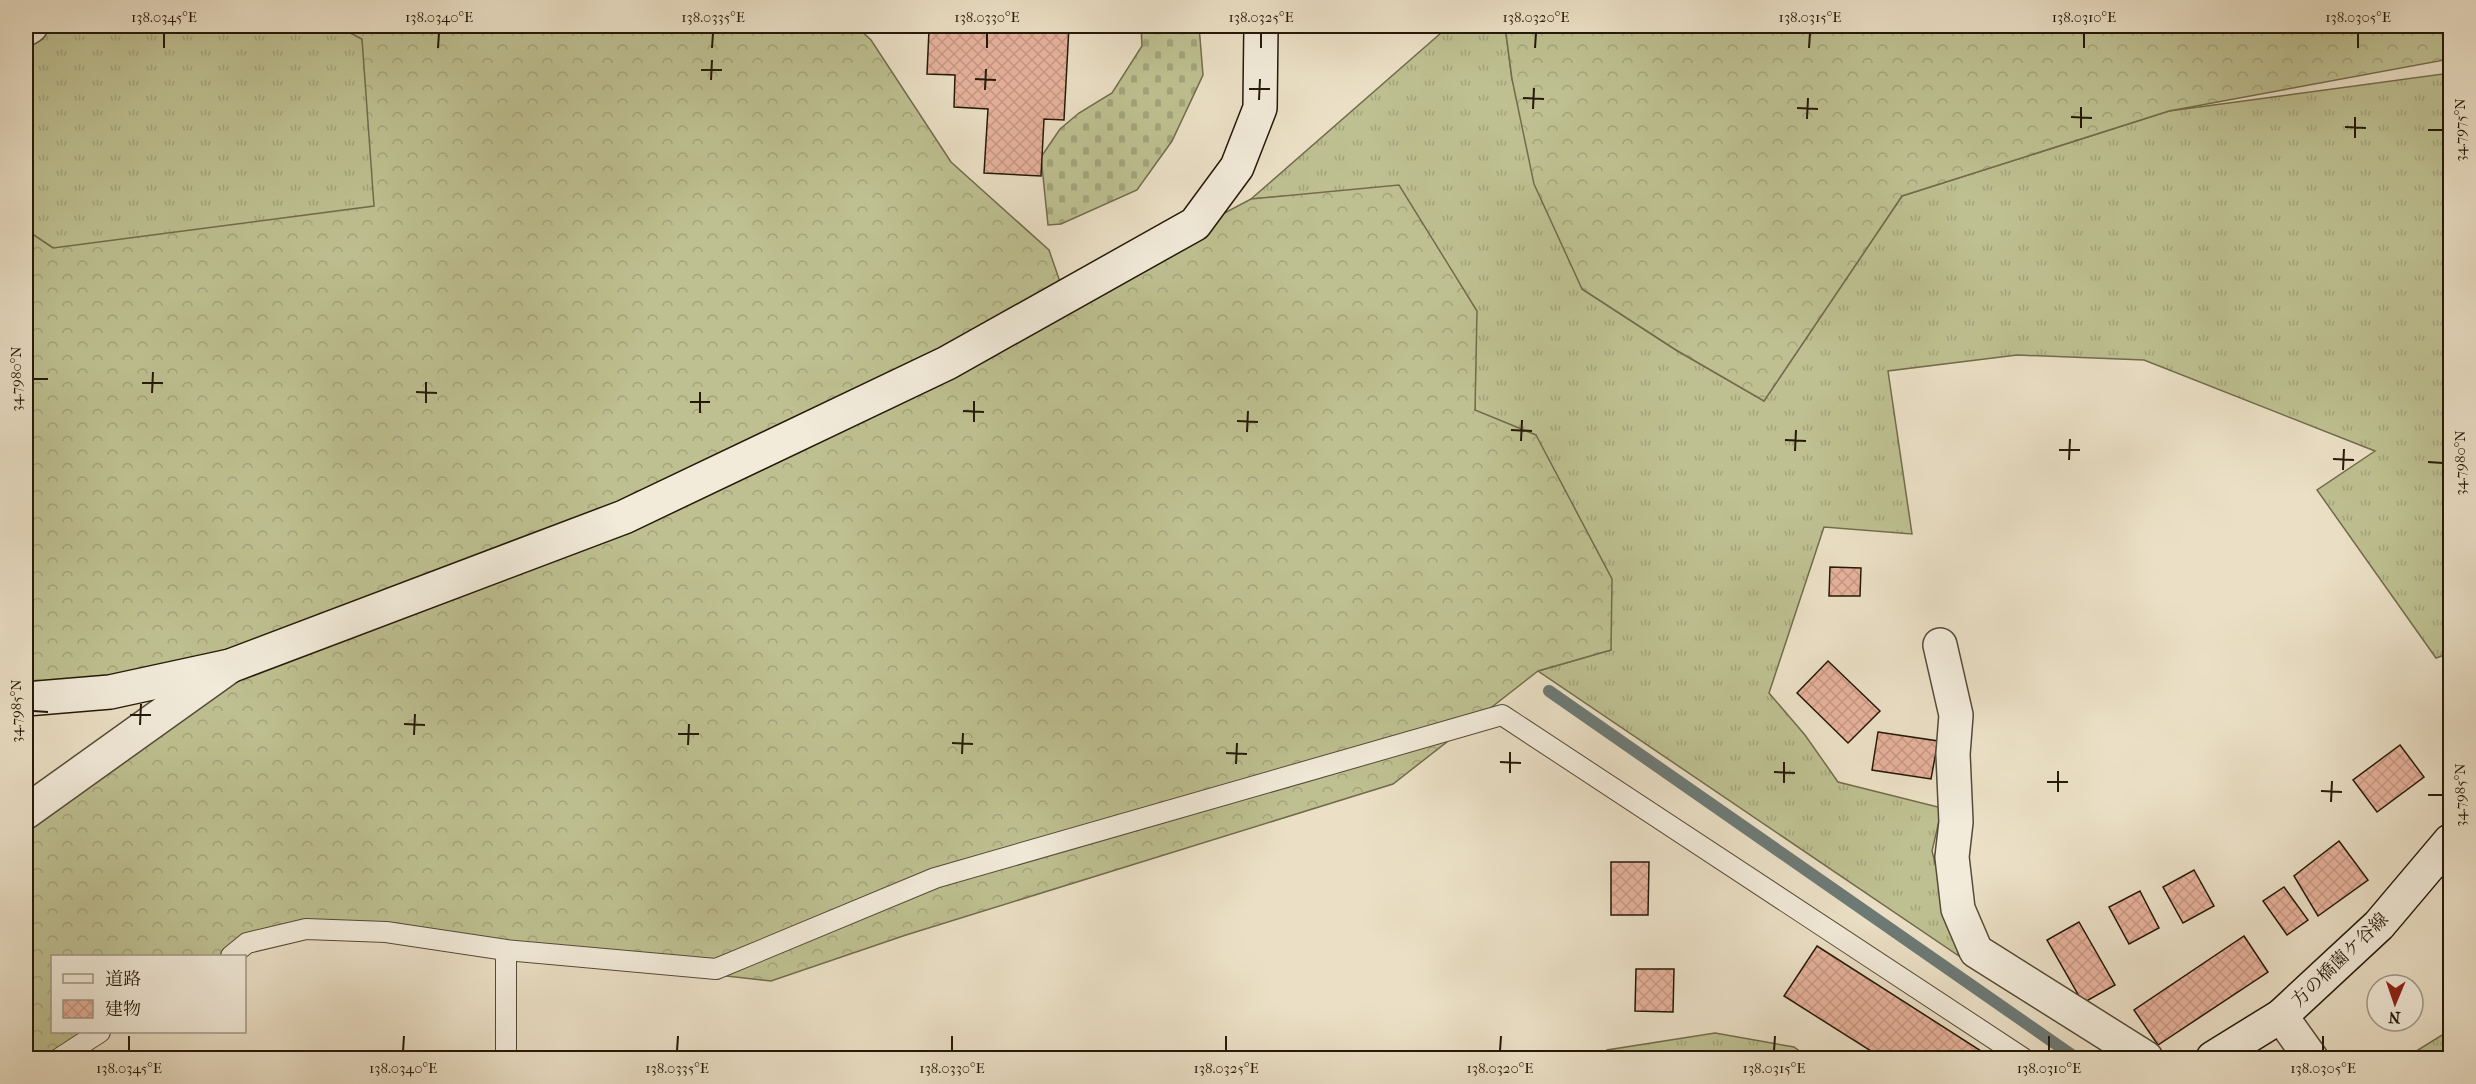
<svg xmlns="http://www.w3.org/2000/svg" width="2476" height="1084" viewBox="0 0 2476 1084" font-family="'IM FELL French Canon','Noto Serif JP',serif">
<defs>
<pattern id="grass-tufts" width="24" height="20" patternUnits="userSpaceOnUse" patternTransform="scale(1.5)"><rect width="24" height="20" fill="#bec091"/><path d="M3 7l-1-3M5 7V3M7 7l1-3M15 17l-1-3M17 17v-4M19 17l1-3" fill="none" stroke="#a3a47c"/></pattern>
<pattern id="forest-crowns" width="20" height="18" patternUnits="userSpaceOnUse" patternTransform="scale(1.5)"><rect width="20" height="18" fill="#bec091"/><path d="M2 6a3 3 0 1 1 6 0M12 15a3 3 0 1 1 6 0" fill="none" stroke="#a3a47c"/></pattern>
<pattern id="cemetery-stones" width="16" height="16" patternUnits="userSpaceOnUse" patternTransform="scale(1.5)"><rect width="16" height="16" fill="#bec091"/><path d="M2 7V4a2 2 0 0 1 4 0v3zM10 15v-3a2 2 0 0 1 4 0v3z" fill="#a3a47c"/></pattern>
<pattern id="building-cross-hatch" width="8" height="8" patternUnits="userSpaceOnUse" patternTransform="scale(1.5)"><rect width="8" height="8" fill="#e7b29c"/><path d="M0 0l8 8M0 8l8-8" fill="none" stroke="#c69885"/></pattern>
</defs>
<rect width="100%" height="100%" fill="#ebe0c6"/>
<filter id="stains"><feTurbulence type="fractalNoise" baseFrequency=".00333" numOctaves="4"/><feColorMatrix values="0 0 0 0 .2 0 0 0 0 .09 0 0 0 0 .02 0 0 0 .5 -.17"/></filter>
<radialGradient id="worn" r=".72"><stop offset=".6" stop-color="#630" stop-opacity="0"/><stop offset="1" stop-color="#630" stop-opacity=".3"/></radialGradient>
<path fill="url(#grass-tufts)" stroke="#726c4c" stroke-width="1.5" d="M26 26H338L362 39 385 208 61 253 26 230Z
M1449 26H1505L1512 79 1582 289 1676 350 1764 401 1902 196 2169 111 2450 73V653L2436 658 2317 490 2375 451 2144 360 2017 355 1888 371 1912 534 1824 527 1769 693 1805 735 1838 782 1942 808 1932 851 1959 956 1538 671 1611 650 1536 435 1475 411 1476 311 1285 196 1251 199Z
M2450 1030V1058H2405Z
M1715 1033 1794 1047 1809 1058H1607V1050Z"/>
<path fill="url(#forest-crowns)" stroke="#726c4c" stroke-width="1.5" d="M337 26H856L871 40 951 162 1049 250 1068 305 1069 295 1251 199 1399 185 1477 311 1475 410 1536 435 1612 579 1611 650 1538 671 1393 784 906 935 771 981 306 929 224 956H52V1032H100L60 1058H26V831L228 666 26 694V230L53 248 374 206 362 39Z
M1505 26H2450V59L2169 111 1902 196 1764 401 1676 350 1582 289 1534 184 1512 79Z"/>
<path fill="url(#cemetery-stones)" stroke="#726c4c" stroke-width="1.5" d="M1141 26H1199L1203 75 1172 141 1137 190 1061 224 1048 225 1041 157 1060 129 1079 113 1112 93 1142 46Z"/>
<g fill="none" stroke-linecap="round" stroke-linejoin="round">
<path stroke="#6d7a76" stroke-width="12" d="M1549 691 2076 1058"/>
</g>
<path fill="url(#building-cross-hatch)" stroke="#251908" stroke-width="1.5" d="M889 26H1069L1064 120 1044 119 1041 176 984 173 988 109 954 107 955 75 927 74 929 30 889 28Z
M1830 567 1861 568 1860 596H1829Z
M1828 661 1880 711 1848 743 1797 693Z
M1878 732 1938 741 1931 779 1872 770Z
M2400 745 2424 777 2377 812 2353 780Z
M2339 841 2368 880 2318 916 2294 876Z
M1611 862H1649L1648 915H1611Z
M2194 870 2214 906 2183 923 2163 887Z
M2284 887 2308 920 2287 935 2263 901Z
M2140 891 2159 928 2129 944 2109 907Z
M2079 922 2115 985 2083 1003 2047 940Z
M2244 936 2268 972 2158 1045 2134 1010Z
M1817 946 1992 1058H1882L1784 996Z
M1636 969H1674L1673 1012 1635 1011Z"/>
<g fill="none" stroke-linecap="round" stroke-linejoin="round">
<defs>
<path id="lane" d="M231 956 247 943 306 929 386 932 506 950 716 969 935 878 1502 715 2023 1058
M60 1058 100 1032
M506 1058V950"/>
<path id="street" d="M26 29 31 26
M1940 645 1956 715 1953 754 1956 822 1952 857 1958 909 1976 951 2146 1058
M26 812 230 666
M2281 1016 2311 1058"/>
<path id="secondary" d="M26 699 110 692 230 666 624 517 947 363 1195 224 1237 167 1260 108 1261 26
M2213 1058 2281 1016 2379 925 2450 841"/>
</defs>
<use href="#lane" stroke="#564b38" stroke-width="22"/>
<use href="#street" stroke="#564b38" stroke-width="36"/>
<use href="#secondary" stroke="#251908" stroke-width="36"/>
<use href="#lane" stroke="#f2ebda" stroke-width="20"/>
<use href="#street" stroke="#f2ebda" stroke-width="33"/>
<use href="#secondary" stroke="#f2ebda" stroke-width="33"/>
</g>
<path fill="none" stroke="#251908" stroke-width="2" d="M164 48V33M438 48 439 33M712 48 713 33M987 48V33M1261 48V33M1535 48 1536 33M1809 48 1810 33M2084 48V33M2358 48V33M701 70H722M975 79 996 80M711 80 712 60M1249 89H1270M985 90 986 69M1523 98 1544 99M1259 100 1260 79M1797 108 1818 109M1533 109 1534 88M2071 117 2092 118M1807 119 1808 98M2345 127 2366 128M2081 128V107M2428 130H2443M2355 138V117M33 379H48M142 383H163M416 392 437 393M152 393 153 372M690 402H710M426 403V382M963 411 984 412M700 413V392M1237 421 1258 422M974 422V401M1511 430 1532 431M1247 432 1248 411M1785 440 1806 441M1521 441 1522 420M2059 450H2080M1795 451 1796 430M2333 459 2354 460M2069 460 2070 439M2428 462 2443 463M2343 470 2344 449M33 711 48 712M130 715H151M404 724 425 725M140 725 141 704M678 734H699M414 735 415 714M952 743 973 744M688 745 689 724M1226 753 1247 754M962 754 963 733M1500 762 1521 763M1236 764 1237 743M1774 772 1795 773M1510 773V752M2047 782H2068M1784 783V762M2321 791 2342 792M2058 792V771M2428 795H2443M2331 802 2332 781M129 1051V1036M403 1051 404 1036M677 1051 678 1036M952 1051V1036M1226 1051V1036M1500 1051 1501 1036M1774 1051 1775 1036M2049 1051V1036M2323 1051V1036"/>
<g text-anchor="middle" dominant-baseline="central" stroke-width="4.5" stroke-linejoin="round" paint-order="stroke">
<g font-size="18" fill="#251908" stroke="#f2ebda">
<text transform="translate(2340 960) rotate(-44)">方の橋薗ケ谷線</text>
</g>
</g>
<rect width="2476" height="1084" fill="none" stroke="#ebe0c6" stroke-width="66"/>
<rect x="51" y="955" width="195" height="78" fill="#f2ebda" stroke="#a09786" stroke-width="1.5"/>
<rect x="63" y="974" width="30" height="9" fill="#f2ebda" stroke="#a09786" stroke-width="1.5"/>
<text x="105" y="985" font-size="18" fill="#251908">道路</text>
<rect x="63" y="1000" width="30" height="18" fill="url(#building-cross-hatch)" stroke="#a09786" stroke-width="1.5"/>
<text x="105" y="1015" font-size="18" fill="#251908">建物</text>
<g transform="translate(2395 1003) rotate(182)"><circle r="28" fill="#f2ebda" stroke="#a09786" stroke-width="1.5"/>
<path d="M0-4.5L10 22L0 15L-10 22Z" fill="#8f2418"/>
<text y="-9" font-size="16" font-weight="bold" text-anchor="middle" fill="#251908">N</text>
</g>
<rect x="33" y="33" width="2410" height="1018" fill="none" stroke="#251908" stroke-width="2"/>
<g font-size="15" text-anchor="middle" fill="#251908">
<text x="164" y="22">138.0345°E</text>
<text x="439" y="22">138.0340°E</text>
<text x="713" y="22">138.0335°E</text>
<text x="987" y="22">138.0330°E</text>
<text x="1261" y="22">138.0325°E</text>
<text x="1536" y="22">138.0320°E</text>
<text x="1810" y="22">138.0315°E</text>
<text x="2084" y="22">138.0310°E</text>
<text x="2358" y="22">138.0305°E</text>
<text transform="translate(2460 130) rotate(-90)" y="5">34.7975°N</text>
<text transform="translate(16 379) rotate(-90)" y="5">34.7980°N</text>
<text transform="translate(2460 463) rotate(-90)" y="5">34.7980°N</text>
<text transform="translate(16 711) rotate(-90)" y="5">34.7985°N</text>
<text transform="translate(2460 795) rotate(-90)" y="5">34.7985°N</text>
<text x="129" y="1073">138.0345°E</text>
<text x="403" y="1073">138.0340°E</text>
<text x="677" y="1073">138.0335°E</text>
<text x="952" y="1073">138.0330°E</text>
<text x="1226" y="1073">138.0325°E</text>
<text x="1500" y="1073">138.0320°E</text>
<text x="1774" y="1073">138.0315°E</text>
<text x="2049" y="1073">138.0310°E</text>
<text x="2323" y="1073">138.0305°E</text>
</g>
<rect width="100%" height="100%" filter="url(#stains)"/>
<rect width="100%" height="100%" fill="url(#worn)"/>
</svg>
